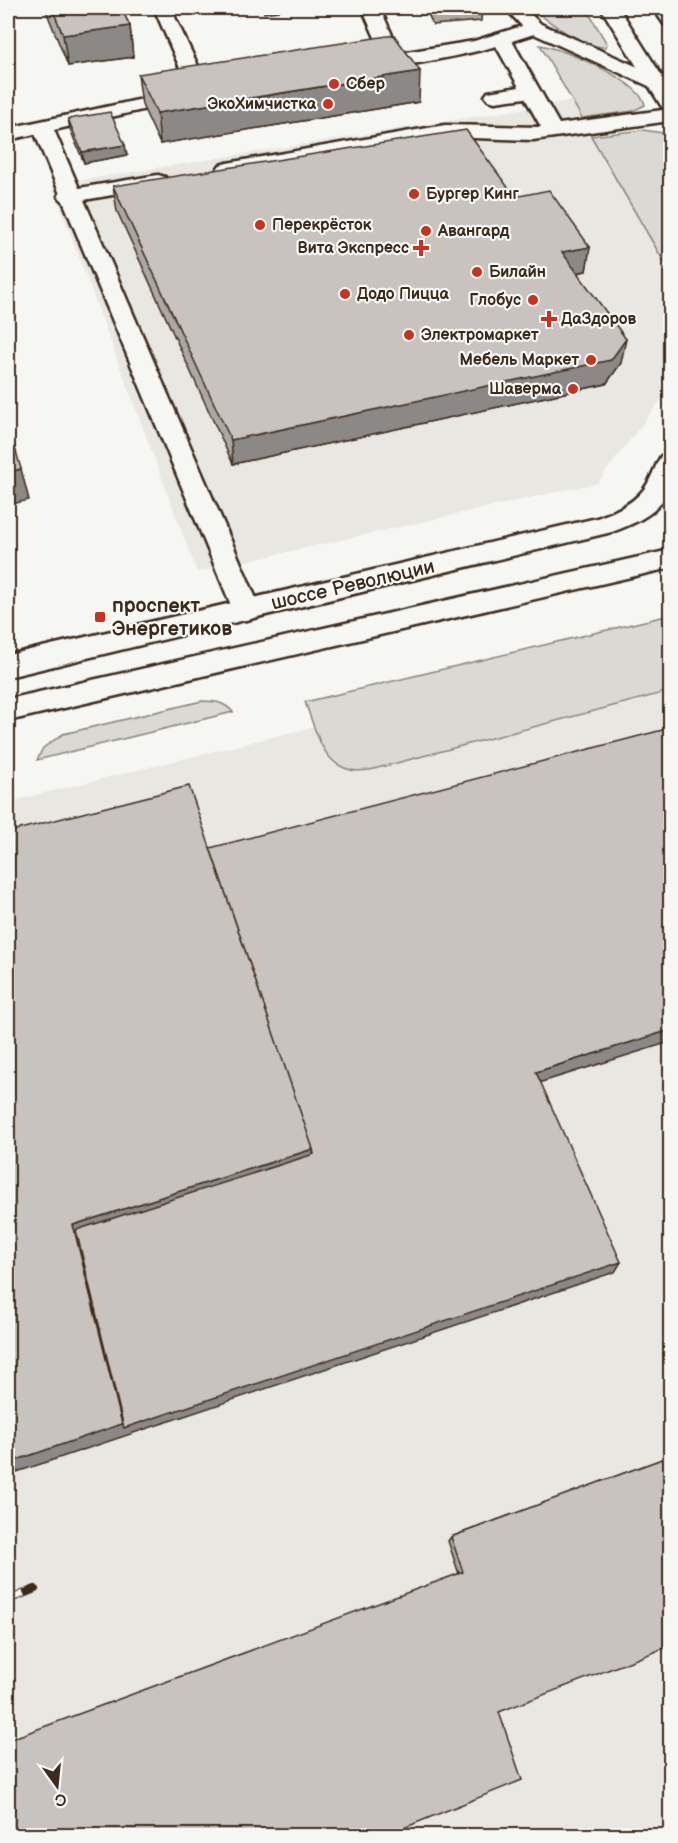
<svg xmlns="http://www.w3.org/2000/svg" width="678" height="1843" viewBox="0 0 678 1843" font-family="'Balsamiq Sans',sans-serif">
<rect width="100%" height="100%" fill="#f6f6f2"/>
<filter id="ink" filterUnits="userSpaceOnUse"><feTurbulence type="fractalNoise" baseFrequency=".0167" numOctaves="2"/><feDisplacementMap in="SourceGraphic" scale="12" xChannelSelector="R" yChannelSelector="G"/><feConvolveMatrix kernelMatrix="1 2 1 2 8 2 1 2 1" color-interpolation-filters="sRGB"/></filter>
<g filter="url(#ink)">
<path fill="#e8e7e2" d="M583 99 670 271V388L597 483 197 572 52 185Z
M670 639V1835H8V802Z"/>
<path fill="#dad9d3" stroke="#8a8278" stroke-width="1.5" d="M531 8H586L607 44 606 47C584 49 548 21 531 8Z
M540 45C564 49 639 80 645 105L633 111 582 118Z
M643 130 663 133 670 140V261L664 262 591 136Z
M670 615V691L370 770C364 770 356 772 351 770 321 764 315 727 305 702Z
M202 701C215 701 224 702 233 712L37 760 43 748 63 734Z"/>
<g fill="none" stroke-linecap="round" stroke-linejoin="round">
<defs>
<path id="minor" d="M154 8H182L179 12 173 13 210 91 207 95H195L186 100 54 130 79 188 158 175 165 177 168 181 165 185 158 187 84 200 261 610 257 617 247 620 237 617 233 610 63 201 58 196 60 194 35 134 8 140V128L189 89Z
M362 8H380L400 53 474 41 522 26 505 8H524L541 24 665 79 668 83 665 87H651L534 34 512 41 559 124 670 109V121L533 140 445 137 227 175 220 173 217 169 220 165 227 163 445 125 541 127 525 98 495 102 488 100 485 96 488 92 519 87 496 46C475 53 378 73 360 68L358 64 360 60 383 56Z"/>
<path id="major" d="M601 8H619L670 89V110L663 108 660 104Z
M653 8H670V25L664 24Z
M670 454C675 502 655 516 612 532L8 677V655L597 518C617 511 637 502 648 483 653 474 656 464 661 456Z
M670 550V568L8 721V699Z"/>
</defs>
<use href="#minor" stroke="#3b2a1e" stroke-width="5"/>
<use href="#major" stroke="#3b2a1e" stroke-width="5"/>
<use href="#minor" fill="#f6f6f2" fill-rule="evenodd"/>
<use href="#major" fill="#f6f6f2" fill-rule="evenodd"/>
<defs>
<path id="rail" d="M8 1600 35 1589"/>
</defs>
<use href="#rail" stroke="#3b2a1e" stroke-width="8"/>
<use href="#rail" stroke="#f6f6f2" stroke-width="6" stroke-dasharray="17" stroke-linecap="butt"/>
</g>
<path fill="#aca8a3" stroke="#3b2a1e" stroke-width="1.5" d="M45 8H121L130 26 133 57 68 66Z
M318 8H338L318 10Z
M418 8H482L481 21 433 25 428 14 421 15Z
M138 74 419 102 160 144 142 105Z
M68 119 127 155 84 163 70 129Z
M113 186 515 197 590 247 586 271 577 273 621 363 606 384 233 464 117 211Z
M670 1456 499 1712 384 1836 459 1574 448 1541 451 1537Z"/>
<path fill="#8c8885" stroke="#3b2a1e" stroke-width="1.5" d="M264 8H279V11L264 13Z
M130 26 133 57 68 66 63 35Z
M420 71 419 102 160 144 157 113Z
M125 145 127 155 84 163 82 152Z
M590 247 586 271 558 276 562 252Z
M626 339 621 363 606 384 233 464 231 440Z
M21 469 29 500 8 505V472Z
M670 1030V1042L532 1085 536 1072Z
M313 1149 314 1166 621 1262 615 1272 8 1475V1463L73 1225Z"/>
<path fill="#c8c3be" stroke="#3b2a1e" stroke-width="1.5" d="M52 8H121L130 26 63 35Z
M394 35 420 71 157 113 138 74Z
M110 112 125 145 82 152 68 119Z
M466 130 515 197 549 190 590 247 562 252 626 339 611 360 231 440 113 186Z
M8 423 21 469 8 472Z
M670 728V1030L536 1072 621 1262 124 1428 76 1230 314 1154 313 1149 210 848Z
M189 786 313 1149 73 1225 122 1424 8 1463V832Z
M670 1456V1646L499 1712 522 1780 384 1836H8V1740L463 1572 451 1537Z"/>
</g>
<g fill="#c8321e" stroke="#f6f6f2" stroke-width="2">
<circle cx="334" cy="84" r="6"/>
<circle cx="328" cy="104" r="6"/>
<circle cx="414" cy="194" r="6"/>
<circle cx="260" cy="225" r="6"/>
<circle cx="426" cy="231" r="6"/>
<path d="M418 239h6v6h6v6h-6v6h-6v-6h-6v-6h6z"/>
<circle cx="477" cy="272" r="6"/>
<circle cx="345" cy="294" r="6"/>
<circle cx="533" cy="300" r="6"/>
<path d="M546 310h6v6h6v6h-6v6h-6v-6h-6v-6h6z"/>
<circle cx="409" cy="335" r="6"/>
<circle cx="591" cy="360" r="6"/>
<circle cx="573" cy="389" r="6"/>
<rect x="94" y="611" width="12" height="12" rx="3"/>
</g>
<g text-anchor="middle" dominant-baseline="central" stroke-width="4.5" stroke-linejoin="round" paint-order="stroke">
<g font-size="16" font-weight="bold" fill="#3b2a1e" stroke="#f6f6f2" text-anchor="start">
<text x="346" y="84">Сбер</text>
<text x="316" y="104" text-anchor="end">ЭкоХимчистка</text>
<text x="426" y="194">Бургер Кинг</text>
<text x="272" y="225">Перекрёсток</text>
<text x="438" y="231">Авангард</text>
<text x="409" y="248" text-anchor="end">Вита Экспресс</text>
<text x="489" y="272">Билайн</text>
<text x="357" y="294">Додо Пицца</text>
<text x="521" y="300" text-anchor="end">Глобус</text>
<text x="561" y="319">ДаЗдоров</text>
<text x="421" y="335">Электромаркет</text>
<text x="579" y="360" text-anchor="end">Мебель Маркет</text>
<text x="561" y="389" text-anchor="end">Шаверма</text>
</g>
<g font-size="20" fill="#3b2a1e" stroke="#f6f6f2">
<text transform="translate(353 585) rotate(-13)">шоссе Революции</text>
</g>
<g font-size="20" font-weight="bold" fill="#3b2a1e" stroke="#f6f6f2" text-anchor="start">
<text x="112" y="606">проспект<tspan x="112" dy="23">Энергетиков</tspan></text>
</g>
</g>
<rect width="678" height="1843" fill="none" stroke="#f6f6f2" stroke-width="30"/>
<rect x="15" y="15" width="648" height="1813" fill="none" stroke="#3b2a1e" stroke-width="2" filter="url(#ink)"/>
<g transform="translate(57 1786) rotate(165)" stroke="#f6f6f2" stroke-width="4.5" paint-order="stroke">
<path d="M0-4.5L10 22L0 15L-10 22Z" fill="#3b2a1e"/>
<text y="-9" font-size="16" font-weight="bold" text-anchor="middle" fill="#3b2a1e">С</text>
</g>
</svg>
